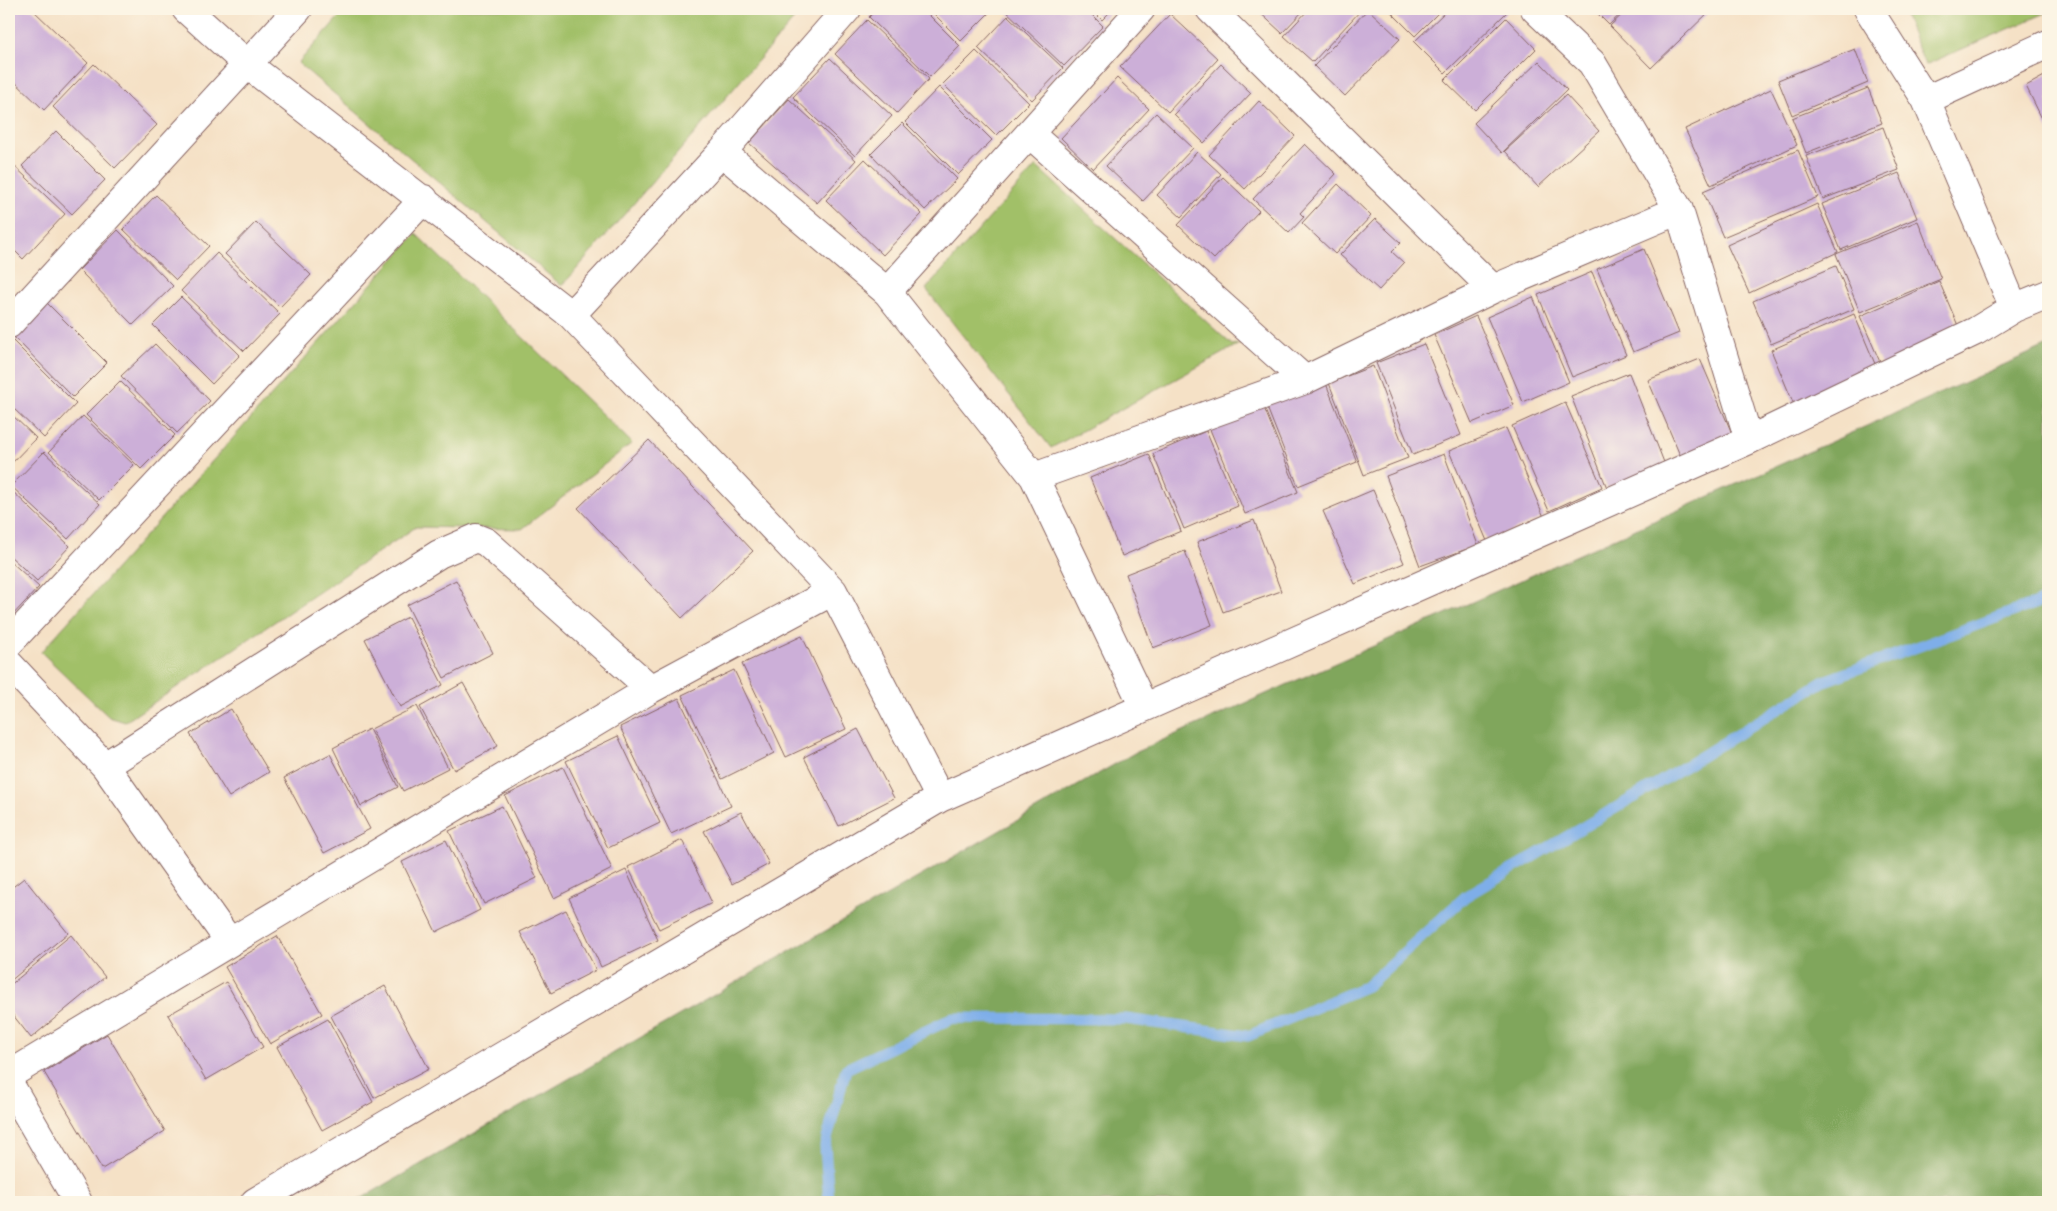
<svg xmlns="http://www.w3.org/2000/svg" width="2057" height="1211" viewBox="0 0 2057 1211" font-family="'Comic Neue',sans-serif">
<rect width="100%" height="100%" fill="#fcf5e5"/>
<filter id="ink" filterUnits="userSpaceOnUse"><feTurbulence type="fractalNoise" baseFrequency=".02" numOctaves="2"/><feDisplacementMap in="SourceGraphic" scale="10" xChannelSelector="R" yChannelSelector="G"/><feConvolveMatrix kernelMatrix="1 2 1 2 8 2 1 2 1" color-interpolation-filters="sRGB"/></filter>
<filter id="wash" filterUnits="userSpaceOnUse"><feTurbulence type="fractalNoise" baseFrequency=".0096" numOctaves="4" result="noise"/><feDisplacementMap in="SourceGraphic" scale="20" xChannelSelector="R" yChannelSelector="G"/><feGaussianBlur stdDeviation="1.12" result="paint"/><feColorMatrix in="noise" values="0 0 0 0 0 0 0 0 0 0 0 0 0 0 0 0 0 1.4 0 .05"/><feComposite in="paint" operator="in"/></filter>
<g filter="url(#wash)">
<rect width="100%" height="100%" fill="#f5e1c6"/>
<path fill="#a1c068" stroke="#76704a" d="M346 9H803L562 286 298 63Z
M1902 9H2048V12L1925 65Z
M1036 166 1232 345 1241 343 1051 448 926 289Z
M416 234 632 443 522 529 416 527 125 722 109 717 41 652Z"/>
<path fill="#80a65c" stroke="#656244" d="M2048 345V1202H355L1136 752Z"/>
<g fill="none" stroke-linecap="round" stroke-linejoin="round">
<path stroke="#7eaee9" stroke-width="11" d="M829 1202 825 1146 846 1069 953 1018 1126 1019 1248 1036 1367 986 1466 896 1658 783 1824 681 2048 599"/>
</g>
<g id="blocks">
<path fill="#ccafd8" d="M14 9H32L88 63 44 110 9 76V14Z
M877 9H923L960 46 930 77 869 17Z
M929 9H993L961 41Z
M1004 9H1086L1103 26 1064 66Z
M1091 9H1113L1102 20Z
M1256 9H1305L1282 33Z
M1309 9H1362L1313 62 1284 36Z
M1368 9 1400 39 1345 96 1314 66Z
M1388 9H1442L1415 36Z
M1448 9H1504L1507 12 1445 73 1414 42Z
M1593 9H1626L1609 25Z
M1628 9H1712L1651 68 1610 26Z
M1170 14 1218 59 1168 112 1120 67Z
M1008 16 1063 68 1032 100 978 48Z
M1506 18 1536 49 1475 110 1444 80Z
M867 20 929 79 897 113 835 54Z
M1855 49 1868 83 1792 115 1778 80Z
M976 51 1029 103 996 136 943 84Z
M830 58 892 116 855 156 793 97Z
M1539 61 1567 90 1502 153 1474 123Z
M94 64 157 125 115 168 53 107Z
M1221 64 1251 93 1204 143 1174 114Z
M2048 74V131L2026 86Z
M1117 78 1149 109 1093 169 1061 138Z
M939 87 992 140 958 175 905 122Z
M1868 88 1882 123 1806 153 1792 118Z
M1771 89 1797 145 1711 185 1685 129Z
M1566 95 1599 131 1538 187 1505 151Z
M789 99 856 160 817 203 749 143Z
M1259 101 1295 136 1245 189 1209 155Z
M1156 113 1193 148 1143 201 1106 166Z
M902 123 957 179 925 210 871 154Z
M1883 127 1899 170 1823 199 1806 156Z
M56 131 105 180 72 214 22 166Z
M1305 144 1336 174 1300 213 1304 217 1289 233 1253 199Z
M1798 150 1818 197 1723 237 1703 191Z
M1197 152 1221 174 1181 217 1157 195Z
M865 159 922 214 883 255 826 200Z
M9 161 65 214 23 259 9 245Z
M1899 173 1917 218 1841 250 1822 204Z
M1223 177 1259 211 1214 259 1178 225Z
M1338 184 1371 216 1335 254 1302 223Z
M156 195 209 246 176 280 123 229Z
M1817 204 1838 252 1749 293 1727 245Z
M1375 219 1401 243 1392 252 1404 263 1379 290 1340 255Z
M1918 221 1941 279 1860 312 1836 254Z
M256 222 311 275 280 307 225 254Z
M118 230 173 286 133 325 79 270Z
M1644 249 1679 333 1633 352 1597 269Z
M9 253 15 259 9 266Z
M217 253 280 314 244 351 181 291Z
M1836 266 1854 309 1771 344 1753 301Z
M1592 272 1626 355 1572 377 1538 295Z
M1939 281 1962 335 1883 369 1860 316Z
M181 297 240 355 212 384 153 325Z
M1533 297 1569 382 1523 402 1487 317Z
M44 300 107 363 73 397 11 334Z
M1854 314 1878 371 1795 407 1771 350Z
M1476 316 1514 405 1472 423 1434 335Z
M11 339 76 404 44 438 9 404V341Z
M155 344 210 401 177 433 121 376Z
M1424 344 1461 435 1413 455 1376 363Z
M1700 359 1734 438 1682 460 1648 380Z
M1373 366 1408 458 1364 475 1329 383Z
M1629 373 1665 465 1607 488 1571 396Z
M120 381 175 435 141 469 86 415Z
M1325 381 1357 462 1298 486 1266 405Z
M1565 402 1602 487 1549 511 1512 426Z
M1263 405 1298 492 1245 514 1209 427Z
M9 412 36 438 9 466Z
M83 416 134 465 99 500 49 452Z
M1506 428 1544 517 1487 541 1449 451Z
M1206 431 1238 506 1184 529 1153 454Z
M649 440 753 551 682 618 578 508Z
M44 452 100 504 68 539 11 486Z
M1149 454 1181 531 1122 556 1090 478Z
M1444 454 1478 545 1420 566 1386 476Z
M9 488 70 546 37 581 9 555Z
M1373 490 1404 563 1355 584 1323 511Z
M1254 520 1281 591 1223 612 1197 542Z
M1185 551 1212 625 1153 648 1126 574Z
M9 560 39 587 9 619Z
M456 580 493 653 444 678 407 605Z
M408 617 443 685 400 707 365 639Z
M802 636 846 729 786 757 742 664Z
M734 670 774 753 722 779 682 695Z
M463 683 498 746 454 770 420 707Z
M679 698 731 806 671 834 620 727Z
M417 706 448 768 403 791 371 729Z
M231 709 269 772 229 797 190 734Z
M369 729 398 787 361 806 333 748Z
M858 729 894 798 839 826 804 757Z
M618 736 660 823 608 848 566 761Z
M330 754 370 829 324 853 284 778Z
M563 767 612 869 554 898 505 796Z
M502 806 537 878 484 904 449 831Z
M741 812 769 864 732 884 704 831Z
M446 840 480 910 436 932 402 862Z
M682 840 712 903 659 929 628 867Z
M626 870 658 940 601 967 569 898Z
M24 878 68 933 9 982V890Z
M566 910 596 970 551 993 520 932Z
M71 935 105 977 31 1038 9 1010V986Z
M277 936 322 1014 270 1044 225 967Z
M226 982 263 1047 206 1080 168 1015Z
M385 986 429 1069 374 1098 331 1016Z
M328 1019 373 1102 322 1130 277 1047Z
M107 1034 165 1131 102 1169 44 1072Z"/>
</g>
</g>
<g filter="url(#ink)">
<use href="#blocks" fill-opacity="0" stroke="#866361" stroke-width="1"/>
<g fill="none" stroke-linecap="round" stroke-linejoin="round">
<defs>
<path id="minor" d="M186 9 248 65 571 315 833 591 940 798
M1210 9 1493 289
M1535 9 1592 63 1679 210 1749 440
M1868 9 1926 100 2014 308
M1926 100 2048 44
M1030 134 1305 380
M722 152 887 292 1034 477 1144 707
M887 292 1141 9
M571 315 722 152 847 9
M9 324 298 9
M1034 477 1305 380 1493 289 1679 210
M9 643 424 199
M9 664 105 766 229 941
M105 766 439 554 476 538 486 542 651 689
M9 1075 651 689 833 591
M9 1083 78 1202
M255 1202 940 798 1749 440 1976 331 2014 308 2048 294"/>
</defs>
<use href="#minor" stroke="#866361" stroke-width="30"/>
<use href="#minor" stroke="#fff" stroke-width="28"/>
</g>
</g>
<rect width="2057" height="1211" fill="none" stroke="#fcf5e5" stroke-width="30"/>
</svg>
